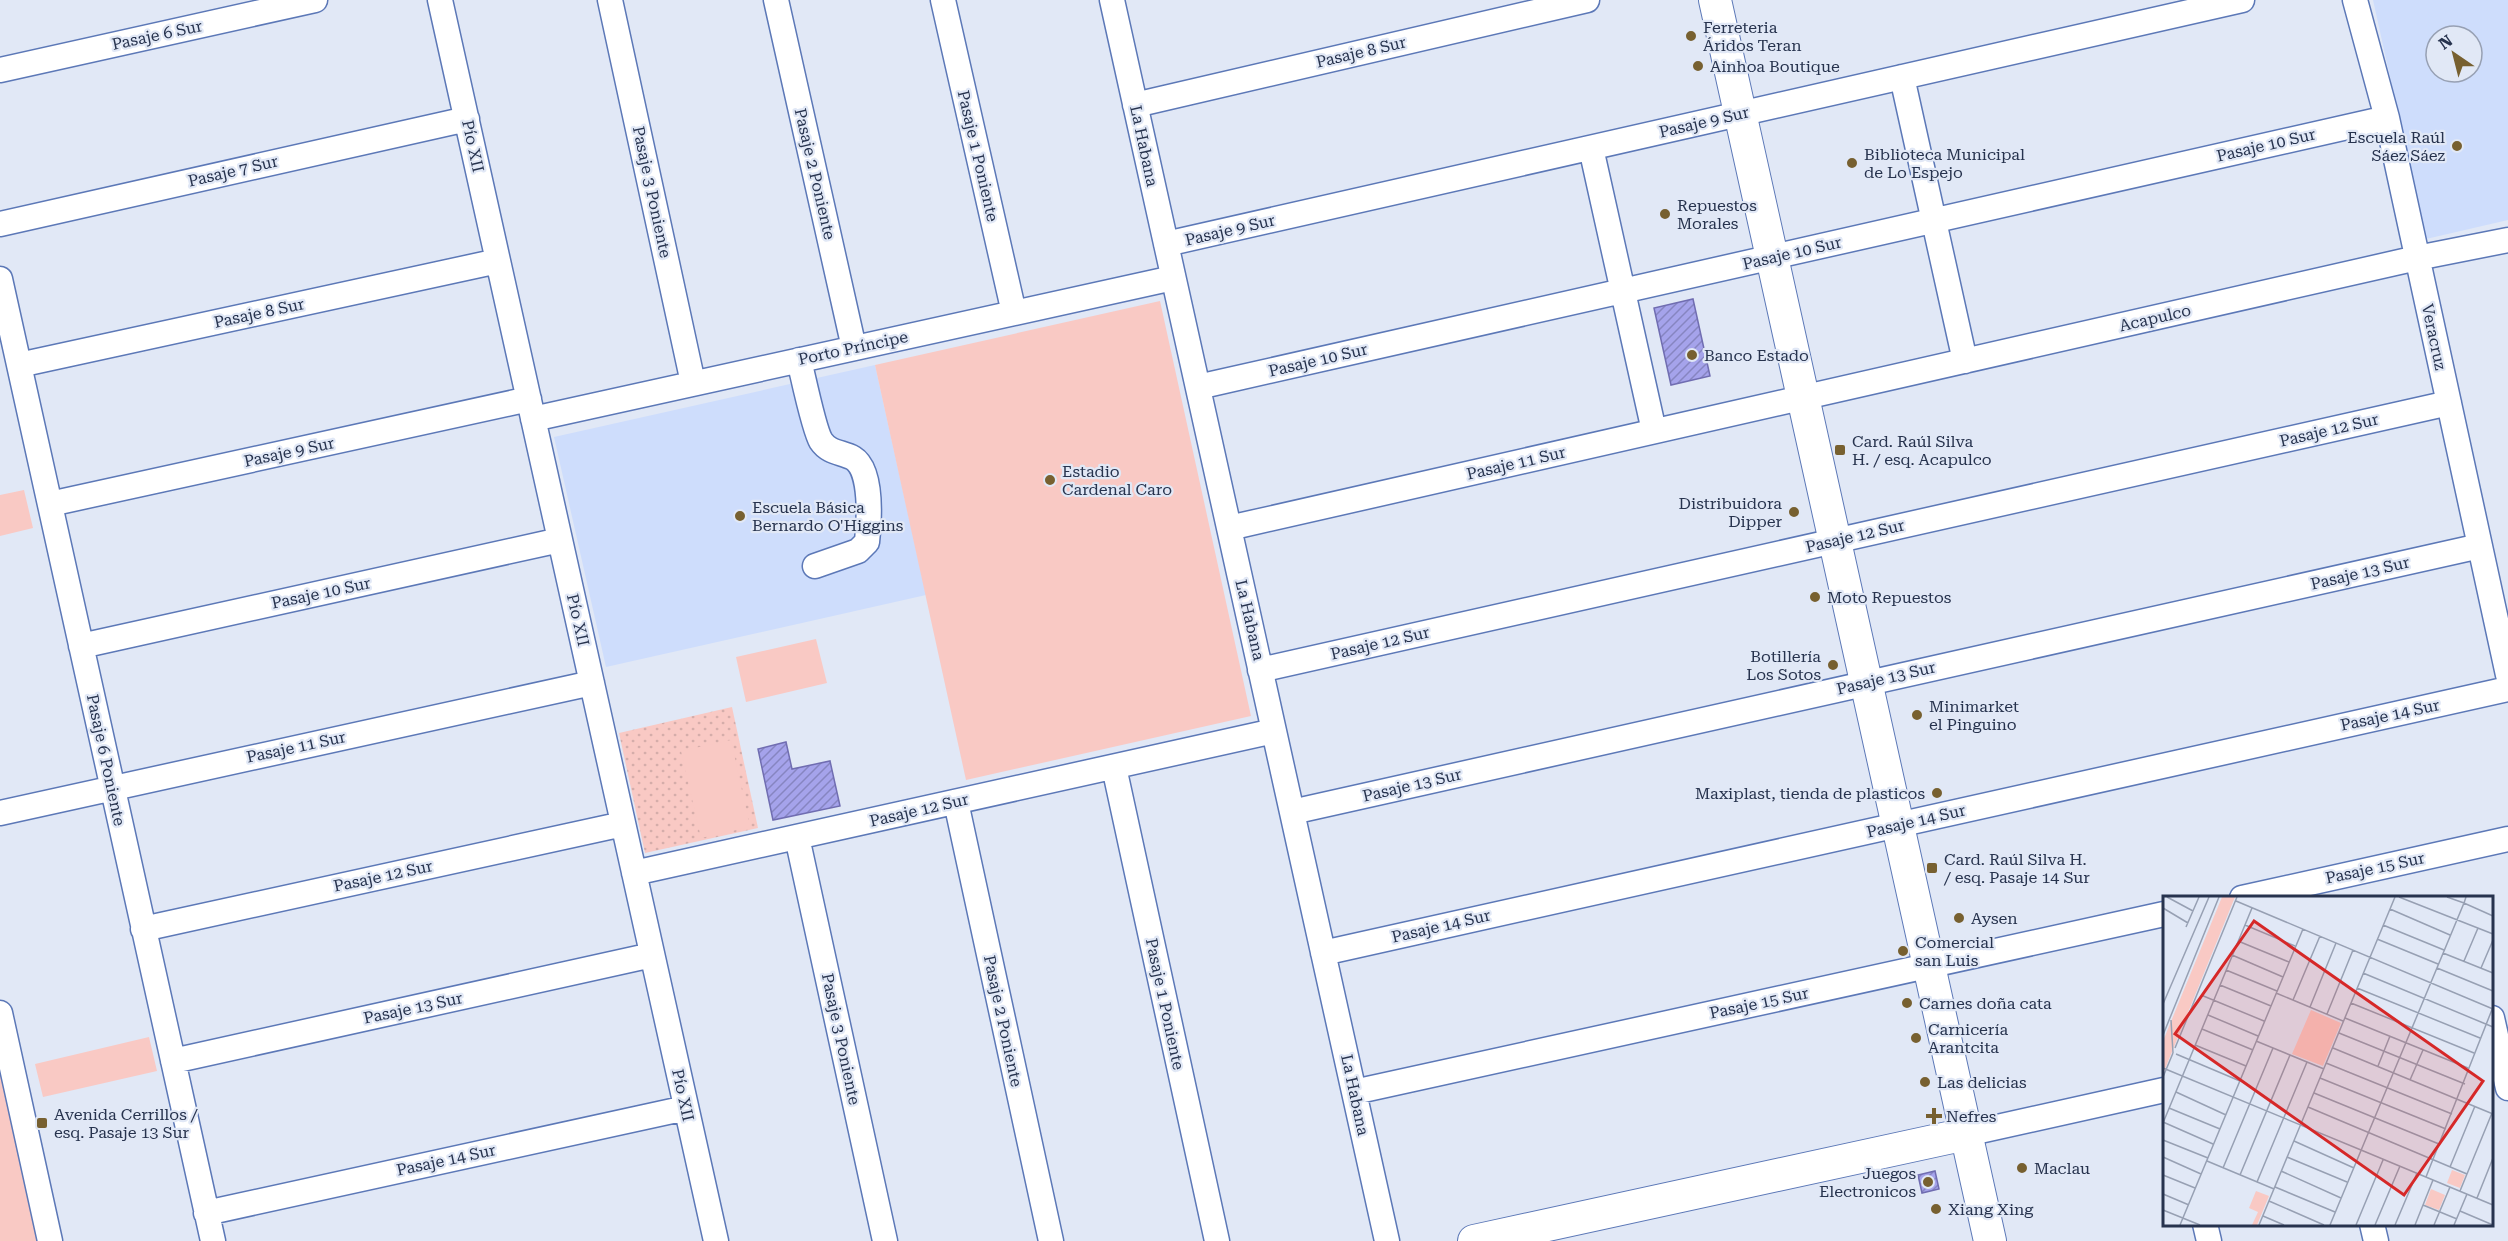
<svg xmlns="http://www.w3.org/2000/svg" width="2508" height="1241" viewBox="0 0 2508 1241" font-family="'Roboto Serif',serif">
<defs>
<pattern id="grass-dots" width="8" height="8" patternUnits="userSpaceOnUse" patternTransform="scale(1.5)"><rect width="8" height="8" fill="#f9c9c4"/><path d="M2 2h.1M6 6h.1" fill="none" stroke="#d5adaa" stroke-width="1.8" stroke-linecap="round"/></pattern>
<pattern id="building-hatch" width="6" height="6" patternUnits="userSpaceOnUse" patternTransform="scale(1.5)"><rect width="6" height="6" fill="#a5a3eb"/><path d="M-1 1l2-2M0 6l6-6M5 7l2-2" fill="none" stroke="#8685c1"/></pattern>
</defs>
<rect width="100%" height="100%" fill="#e1e8f6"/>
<path fill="#ceddfc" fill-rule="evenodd" d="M2373 0H2508V220L2426 239ZM2436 36H2472V72H2436Z
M875 365 926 595 606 667 554 437Z"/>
<path fill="url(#grass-dots)" d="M732 707 758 828 645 853 619 733Z"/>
<path fill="#f9c9c4" d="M1160 301 1251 716 966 780 875 365Z
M24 490 33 528 0 536V495Z
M816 639 827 683 746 702 736 657Z
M731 740 750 827 701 838 681 751Z
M149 1037 157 1071 43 1097 35 1064Z
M0 1064 40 1241H0Z"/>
<path fill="url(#building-hatch)" stroke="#706db1" stroke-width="1.5" d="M1693 299 1710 376 1671 385 1654 308Z
M786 742 792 769 830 761 840 806 773 820 758 749Z
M1935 1171 1939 1189 1922 1193 1918 1175Z"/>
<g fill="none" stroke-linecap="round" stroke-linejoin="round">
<defs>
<path id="minor" d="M440 0 716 1241
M610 0 693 383
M776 0 854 348
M943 0 1014 313
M1112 0 1387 1241
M2355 0 2387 118 2508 675
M0 70 315 0
M1902 77 1965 361
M1135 105 1587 0
M1591 148 1654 431
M0 224 467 119
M1166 244 2242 0
M0 279 213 1241
M799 360C803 376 814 430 821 441 829 453 842 452 853 458 873 470 869 523 867 542L858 551 815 566
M19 365 498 261
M1198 387 2387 118
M533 419 1173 278
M50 504 529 399
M1229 528 2417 258 2508 240
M81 646 560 540
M1260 670 2449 403
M1114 767 1217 1241
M956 802 1051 1241
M1292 812 2480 546
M0 813 592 683
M797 837 885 1241
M634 873 1274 731
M2242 898 2508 839
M143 929 623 824
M1323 953 2508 689
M0 1013 50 1241
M2492 1018 2508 1088
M173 1061 652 955
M1354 1092 2164 914
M1966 1134 2164 1090
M206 1213 686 1108
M2205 1224 2209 1241
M2372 1224 2376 1241"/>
<path id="major" d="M1715 0 1990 1241
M1474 1241 1966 1134"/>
</defs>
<use href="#minor" stroke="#5c78b7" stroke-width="27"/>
<use href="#major" stroke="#5c78b7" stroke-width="34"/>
<use href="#minor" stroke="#fff" stroke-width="24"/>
<use href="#major" stroke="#fff" stroke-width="32"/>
</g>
<g fill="#776030" stroke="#e1e8f6" stroke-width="2">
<circle cx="1691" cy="36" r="6"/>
<circle cx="1698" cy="66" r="6"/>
<circle cx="2457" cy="146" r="6"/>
<circle cx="1852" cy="163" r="6"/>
<circle cx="1665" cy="214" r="6"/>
<circle cx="1692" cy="355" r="6"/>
<rect x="1834" y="444" width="12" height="12" rx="3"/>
<circle cx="1050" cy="480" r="6"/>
<circle cx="1794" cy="512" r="6"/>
<circle cx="740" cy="516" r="6"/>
<circle cx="1815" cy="597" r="6"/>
<circle cx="1833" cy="665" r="6"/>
<circle cx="1917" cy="715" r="6"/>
<circle cx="1937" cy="793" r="6"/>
<rect x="1926" y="862" width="12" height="12" rx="3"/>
<circle cx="1959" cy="918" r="6"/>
<circle cx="1903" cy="951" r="6"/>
<circle cx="1907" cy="1003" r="6"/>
<circle cx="1916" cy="1038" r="6"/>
<circle cx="1925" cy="1082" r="6"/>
<path d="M1931 1107h6v6h6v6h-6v6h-6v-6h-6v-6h6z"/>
<rect x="36" y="1117" width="12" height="12" rx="3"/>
<circle cx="2022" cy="1168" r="6"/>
<circle cx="1928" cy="1182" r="6"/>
<circle cx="1936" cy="1209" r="6"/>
</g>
<g text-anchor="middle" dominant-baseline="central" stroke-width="4.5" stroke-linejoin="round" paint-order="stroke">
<g font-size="16" fill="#27334e" stroke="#e1e8f6" text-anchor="start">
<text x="1703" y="27">Ferreteria<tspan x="1703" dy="18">Áridos Teran</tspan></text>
<text x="1710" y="66">Ainhoa Boutique</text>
<text x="2445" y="137" text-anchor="end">Escuela Raúl<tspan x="2445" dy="18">Sáez Sáez</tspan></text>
<text x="1864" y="154">Biblioteca Municipal<tspan x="1864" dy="18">de Lo Espejo</tspan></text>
<text x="1677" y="205">Repuestos<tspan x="1677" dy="18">Morales</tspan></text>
<text x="1704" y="355">Banco Estado</text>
<text x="1852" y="441">Card. Raúl Silva<tspan x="1852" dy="18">H. / esq. Acapulco</tspan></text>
<text x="1062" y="471">Estadio<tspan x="1062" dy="18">Cardenal Caro</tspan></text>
<text x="1782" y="503" text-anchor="end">Distribuidora<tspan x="1782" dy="18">Dipper</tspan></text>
<text x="752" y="507">Escuela Básica<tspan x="752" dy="18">Bernardo O'Higgins</tspan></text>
<text x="1827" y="597">Moto Repuestos</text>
<text x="1821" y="656" text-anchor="end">Botillería<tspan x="1821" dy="18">Los Sotos</tspan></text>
<text x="1929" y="706">Minimarket<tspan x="1929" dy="18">el Pinguino</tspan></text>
<text x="1925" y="793" text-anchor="end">Maxiplast, tienda de plasticos</text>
<text x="1944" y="859">Card. Raúl Silva H.<tspan x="1944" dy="18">/ esq. Pasaje 14 Sur</tspan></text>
<text x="1971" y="918">Aysen</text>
<text x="1915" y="942">Comercial<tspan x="1915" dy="18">san Luis</tspan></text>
<text x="1919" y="1003">Carnes doña cata</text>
<text x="1928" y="1029">Carnicería<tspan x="1928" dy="18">Arantcita</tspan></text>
<text x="1937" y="1082">Las delicias</text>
<text x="54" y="1114">Avenida Cerrillos /<tspan x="54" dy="18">esq. Pasaje 13 Sur</tspan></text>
<text x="1946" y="1116">Nefres</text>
<text x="2034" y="1168">Maclau</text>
<text x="1916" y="1173" text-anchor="end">Juegos<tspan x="1916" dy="18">Electronicos</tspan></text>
<text x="1948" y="1209">Xiang Xing</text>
</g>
<g font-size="16" fill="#27334e" stroke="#e1e8f6">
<text transform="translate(157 35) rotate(-12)">Pasaje 6 Sur</text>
<text transform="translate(1361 52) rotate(-13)">Pasaje 8 Sur</text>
<text transform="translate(1704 122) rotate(-13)">Pasaje 9 Sur</text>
<text transform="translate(2266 145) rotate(-13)">Pasaje 10 Sur</text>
<text transform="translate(473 146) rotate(78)">Pío XII</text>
<text transform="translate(1144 146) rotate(78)">La Habana</text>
<text transform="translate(978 156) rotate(77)">Pasaje 1 Poniente</text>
<text transform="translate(233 171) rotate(-13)">Pasaje 7 Sur</text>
<text transform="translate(815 174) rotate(77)">Pasaje 2 Poniente</text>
<text transform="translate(652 192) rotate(78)">Pasaje 3 Poniente</text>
<text transform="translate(1230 230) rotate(-13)">Pasaje 9 Sur</text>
<text transform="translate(1792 253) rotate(-13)">Pasaje 10 Sur</text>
<text transform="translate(259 313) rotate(-12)">Pasaje 8 Sur</text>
<text transform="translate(2155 318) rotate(-13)">Acapulco</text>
<text transform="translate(2434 337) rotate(78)">Veracruz</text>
<text transform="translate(853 348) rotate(-12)">Porto Príncipe</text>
<text transform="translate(1318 360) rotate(-13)">Pasaje 10 Sur</text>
<text transform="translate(2329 430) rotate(-13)">Pasaje 12 Sur</text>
<text transform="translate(289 452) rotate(-12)">Pasaje 9 Sur</text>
<text transform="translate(1516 463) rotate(-13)">Pasaje 11 Sur</text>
<text transform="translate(1855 536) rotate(-13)">Pasaje 12 Sur</text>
<text transform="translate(2360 573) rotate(-13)">Pasaje 13 Sur</text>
<text transform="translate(321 593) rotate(-12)">Pasaje 10 Sur</text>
<text transform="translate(578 620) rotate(77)">Pío XII</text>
<text transform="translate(1250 620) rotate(77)">La Habana</text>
<text transform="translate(1380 643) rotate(-13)">Pasaje 12 Sur</text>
<text transform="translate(1886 678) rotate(-13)">Pasaje 13 Sur</text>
<text transform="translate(2390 715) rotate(-12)">Pasaje 14 Sur</text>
<text transform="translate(296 747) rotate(-12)">Pasaje 11 Sur</text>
<text transform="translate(106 760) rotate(78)">Pasaje 6 Poniente</text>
<text transform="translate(1412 785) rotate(-13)">Pasaje 13 Sur</text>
<text transform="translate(919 810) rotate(-13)">Pasaje 12 Sur</text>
<text transform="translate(1916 821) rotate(-13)">Pasaje 14 Sur</text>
<text transform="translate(2375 868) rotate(-12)">Pasaje 15 Sur</text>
<text transform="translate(383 876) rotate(-12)">Pasaje 12 Sur</text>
<text transform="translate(1441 926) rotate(-13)">Pasaje 14 Sur</text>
<text transform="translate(1759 1003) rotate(-12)">Pasaje 15 Sur</text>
<text transform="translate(1165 1004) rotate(78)">Pasaje 1 Poniente</text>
<text transform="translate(413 1008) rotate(-12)">Pasaje 13 Sur</text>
<text transform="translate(1003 1021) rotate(78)">Pasaje 2 Poniente</text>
<text transform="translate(841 1039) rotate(78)">Pasaje 3 Poniente</text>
<text transform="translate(683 1095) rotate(78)">Pío XII</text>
<text transform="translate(1355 1095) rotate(78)">La Habana</text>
<text transform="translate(446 1160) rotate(-12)">Pasaje 14 Sur</text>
</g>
</g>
<g transform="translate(2163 896)">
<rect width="330" height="330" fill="#e1e8f6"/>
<path d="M289 274 302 279 297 292 284 287Z" fill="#f9c9c4"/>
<path d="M59 1H72L0 178V145ZM148 114 178 127 160 170 129 158ZM268 293 282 299 276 314 262 309ZM93 295 106 300 94 329H89L95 316 86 312Z" fill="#f9c9c4"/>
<path fill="none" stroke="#97a0b3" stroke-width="1.5" d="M4 1 30 15M236 1 330 38M284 1 301 7 303 1M73 5 330 113M0 12 25 27M227 13 287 39M82 29 132 50M220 29 281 54M23 31 36 1M214 43 275 68M75 45 126 66M280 57 330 77M69 59 120 81M301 65 315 32M274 72 330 95M318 72 330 44M63 74 114 95M200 77 330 131M57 89 108 110M194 92 317 142M113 97 180 125M38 99 101 125M130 104 157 40M188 107 311 157M0 108 46 1M147 111 173 47M164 118 190 54M45 119 95 140M182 122 305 172M8 124 10 157M39 133 90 154M176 137 302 188M0 139 56 1M93 145 161 173M32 149 83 170M12 152 74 1M170 152 330 218M13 158 77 185M163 167 289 218M215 170 227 140M0 172 198 254M0 181 10 157M157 182 283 233M247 184 260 154M13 196 63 219M151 197 276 248M145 211 304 278M6 212 57 233M0 226 50 248M0 227 89 12M0 244 45 262M131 245 191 272M198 254 330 309M0 261 38 278M124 261 184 286M44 265 111 293M287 271 312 210M60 272 110 152M118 275 178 302M0 279 32 292M77 279 127 159M263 281 330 111M94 286 144 166M112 291 172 316M297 295 329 217M0 298 26 309M314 302 330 262M106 305 161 329M260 309 294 323M0 314 37 329M297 315 330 329M100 320 121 329M17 329 140 33M96 329 232 1M167 329 301 7 330 20M193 329 220 264M212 329 237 270M232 329 254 277M252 329 270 284M271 329 287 291M291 329 304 298"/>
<path fill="#d62828" fill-opacity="0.15" stroke="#d62828" stroke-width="3" d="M91 25 320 185 241 299 12 138Z"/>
<rect width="330" height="330" fill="none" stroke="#27334e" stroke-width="3"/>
</g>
<g transform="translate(2454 54) rotate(325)"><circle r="28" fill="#e1e8f6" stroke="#97a0b3" stroke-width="1.5"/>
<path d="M0-4.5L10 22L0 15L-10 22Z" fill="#776030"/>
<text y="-9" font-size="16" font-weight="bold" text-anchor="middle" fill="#27334e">N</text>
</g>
</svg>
